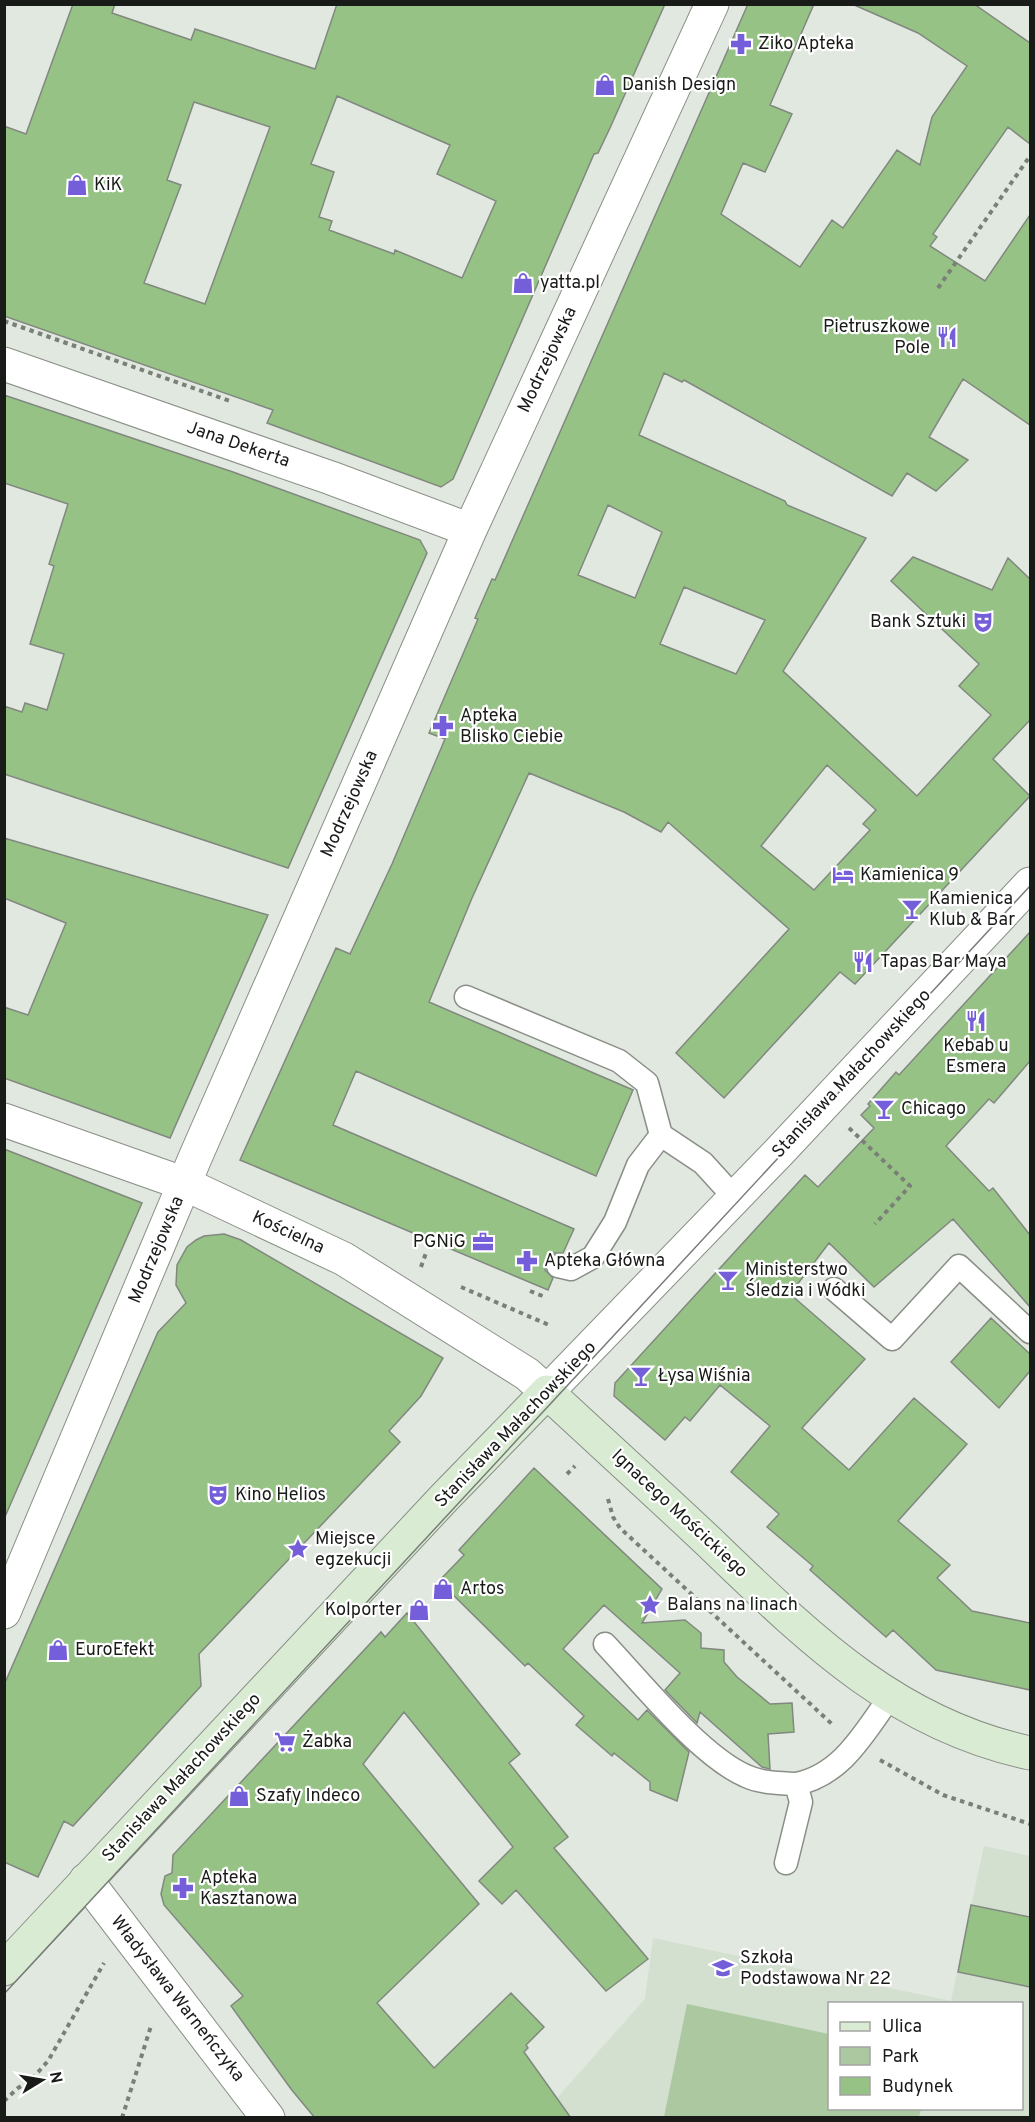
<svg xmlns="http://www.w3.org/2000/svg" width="1035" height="2122" viewBox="0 0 1035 2122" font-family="Overpass,sans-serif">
<rect width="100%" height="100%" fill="#e1e8df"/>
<path fill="#d3dfcf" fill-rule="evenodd" d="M984 1846 1030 1856V2117L571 2118 557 2098 645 1999 653 1938 951 2001ZM830 2004H1022V2108H830Z"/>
<path fill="#abc8a0" d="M687 2004 829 2034 830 2108 921 2109 919 2117H664Z"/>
<path fill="#96c385" stroke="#81887f" stroke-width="1.5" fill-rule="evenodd" d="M73 4H115L112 13 191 40 195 29 315 69 337 4H665L610 128 598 153 594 154 574 200 453 479 441 487 267 423 273 410 4 316V126L26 134ZM337 96 450 145 437 174 496 201 462 278 395 250 394 254 329 230 332 221 319 217 334 172 311 164ZM194 102 270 127 205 304 144 283 181 185 167 180Z
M748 4H814L770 105 792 114 765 172 743 163 721 214 800 267 832 220 843 228 897 150 920 165 932 117 967 66 918 33 852 4H974L1030 43V144L1008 127 933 234 937 237 930 246 985 281 1030 215V425L963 379 929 437 968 460 936 491 907 473 892 496 684 380 682 382 664 373 639 435 785 501 787 505 866 538 783 671 917 796 991 715 959 686 979 664 891 581 913 557 992 590 1008 558 1030 579V720L993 759 1030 796 855 984 840 972 724 1098 676 1053 789 929 668 822 661 832 624 812 529 773 472 898 429 1002 633 1090 596 1176 356 1071 333 1125 574 1229 563 1253H554L545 1262V1270L553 1278 548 1290 240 1160 336 948 350 954 392 864 445 739 429 733 478 619 475 618 492 579 495 580ZM608 505 662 532 635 598 578 575ZM684 587 765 620 736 674 660 644ZM827 765 876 810 863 824 870 830 814 890 761 846Z
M4 395 233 472 420 540 427 553 288 868 4 774V706L22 712 25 703 47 710 64 654 30 644 54 566 49 564 68 504 4 483Z
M4 838 268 915 170 1138 4 1078V1007L28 1015 66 923 4 898Z
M1030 932V1061L994 1103 989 1099 946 1146 989 1191 993 1188 1030 1235V1307L953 1219 874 1287 829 1243 790 1294 865 1359 802 1428 849 1470 914 1398 967 1444 898 1521 950 1565 937 1578 972 1611 1030 1623V1690L936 1670 893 1630 886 1637 810 1570 813 1566 767 1527 779 1514 731 1472 770 1426 720 1385 690 1421 685 1417 665 1440 614 1396 615 1383 805 1175 818 1187 874 1128 861 1115 870 1106 868 1104 896 1072 899 1075Z
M4 1149 142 1203 4 1519Z
M224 1234 241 1240 443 1358 421 1396 389 1431 400 1442 199 1654 201 1686 73 1826 64 1821 38 1877 4 1862V1685L158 1332 186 1303 176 1285 177 1265 187 1247 196 1240 204 1236Z
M991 1318 1030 1354V1371L999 1408 951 1362Z
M534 1468 662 1589 642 1623 685 1620 701 1633V1648L724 1650V1662L737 1677 770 1704 792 1703 794 1732 768 1734 770 1769 762 1767 700 1712 697 1723 665 1690 680 1673 604 1605 563 1649 638 1720 647 1710 689 1752 677 1801 650 1790V1782L614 1753 612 1756 576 1725 584 1716 528 1663 525 1666 439 1581 464 1555 459 1550Z
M407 1613 520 1754 509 1763 568 1837 554 1848 648 1959 606 1991 516 1890 502 1904 479 1881 513 1847 404 1712 363 1764 479 1904 377 2003 434 2068 511 1993 544 2027 526 2045 528 2048 524 2052 571 2118H315L291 2089 231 2006 243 1996 164 1905 161 1894 165 1876 172 1873 173 1855 381 1632 385 1637Z
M971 1905 1030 1917V1987L958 1972Z"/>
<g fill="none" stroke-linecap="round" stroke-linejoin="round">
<defs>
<path id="lane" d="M466 997 619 1061 647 1083 661 1135
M558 1266 571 1269 593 1257 615 1222 638 1165 661 1135 703 1163 734 1197
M834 1289 892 1339 959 1266 1030 1332
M605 1644C641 1682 700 1756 746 1776 761 1783 779 1783 796 1784
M786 1863 801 1802 796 1784C842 1775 864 1733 890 1697"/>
<path id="street" d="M4 364 331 478 470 530
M4 1120 185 1184 344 1259 527 1374 547 1392 779 1152 1030 884
M4 1612 195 1158 470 530 712 4
M86 1880 268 2118"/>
<path id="secondary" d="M4 1969 444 1498 547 1392C601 1442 655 1491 708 1541 805 1634 893 1724 1030 1753"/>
</defs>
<use href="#lane" stroke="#898f86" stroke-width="25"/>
<use href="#street" stroke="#898f86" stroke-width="35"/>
<use href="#secondary" stroke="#898f86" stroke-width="35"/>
<path stroke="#7a7f78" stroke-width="4" stroke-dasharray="4.5 4.5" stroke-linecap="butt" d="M938 288 1030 156
M4 321 233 402
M849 1128 910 1186 875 1224
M421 1267 426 1253
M461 1287 549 1325
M530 1291 545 1297
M567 1474 575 1466
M608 1499 613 1517 620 1528 833 1725
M880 1760 943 1795 1030 1824
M4 2101 18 2088 31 2080 48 2061 104 1963
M122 2118 151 2026"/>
<use href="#lane" stroke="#fff" stroke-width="22"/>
<use href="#street" stroke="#fff" stroke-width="33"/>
<use href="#secondary" stroke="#daebd4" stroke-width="33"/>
<path stroke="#787d77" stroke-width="1.5" d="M4 1994 1030 886"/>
</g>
<defs>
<symbol id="pharmacy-bare" viewBox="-9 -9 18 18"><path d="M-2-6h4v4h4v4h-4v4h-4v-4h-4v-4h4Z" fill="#745ed9" stroke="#fff" stroke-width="2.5" paint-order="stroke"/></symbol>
<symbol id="shop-bare" viewBox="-9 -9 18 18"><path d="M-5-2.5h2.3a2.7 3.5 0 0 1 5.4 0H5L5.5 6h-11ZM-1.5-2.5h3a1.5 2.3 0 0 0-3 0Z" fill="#745ed9" stroke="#fff" stroke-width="2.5" paint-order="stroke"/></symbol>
<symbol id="restaurant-bare" viewBox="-9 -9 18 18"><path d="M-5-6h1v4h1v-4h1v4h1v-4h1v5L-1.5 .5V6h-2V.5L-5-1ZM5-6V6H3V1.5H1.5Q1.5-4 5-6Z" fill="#745ed9" stroke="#fff" stroke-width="2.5" paint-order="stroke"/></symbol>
<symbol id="theatre-bare" viewBox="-9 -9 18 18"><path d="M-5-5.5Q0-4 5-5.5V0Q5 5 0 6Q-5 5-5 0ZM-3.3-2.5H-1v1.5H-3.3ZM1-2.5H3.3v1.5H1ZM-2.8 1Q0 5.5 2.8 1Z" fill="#745ed9" stroke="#fff" stroke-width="2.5" paint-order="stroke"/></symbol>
<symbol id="hotel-bare" viewBox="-9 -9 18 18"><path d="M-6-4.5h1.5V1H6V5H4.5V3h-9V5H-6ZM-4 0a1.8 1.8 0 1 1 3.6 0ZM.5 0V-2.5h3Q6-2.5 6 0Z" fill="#745ed9" stroke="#fff" stroke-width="2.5" paint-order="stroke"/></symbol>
<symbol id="bar-bare" viewBox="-9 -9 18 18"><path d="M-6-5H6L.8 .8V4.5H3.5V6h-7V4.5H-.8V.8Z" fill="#745ed9" stroke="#fff" stroke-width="2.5" paint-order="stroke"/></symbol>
<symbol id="office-bare" viewBox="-9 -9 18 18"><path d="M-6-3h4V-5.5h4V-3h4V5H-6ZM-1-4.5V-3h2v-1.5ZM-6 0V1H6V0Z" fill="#745ed9" stroke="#fff" stroke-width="2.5" paint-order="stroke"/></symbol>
<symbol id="sight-bare" viewBox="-9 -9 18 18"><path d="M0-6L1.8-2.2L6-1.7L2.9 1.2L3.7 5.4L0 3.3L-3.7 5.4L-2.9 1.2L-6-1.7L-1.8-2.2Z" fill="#745ed9" stroke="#fff" stroke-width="2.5" paint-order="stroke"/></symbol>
<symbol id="supermarket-bare" viewBox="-9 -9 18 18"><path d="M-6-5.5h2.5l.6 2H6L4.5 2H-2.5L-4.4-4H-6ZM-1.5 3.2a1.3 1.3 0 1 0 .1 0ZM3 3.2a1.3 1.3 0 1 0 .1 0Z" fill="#745ed9" stroke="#fff" stroke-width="2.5" paint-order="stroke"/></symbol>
<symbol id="school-bare" viewBox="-9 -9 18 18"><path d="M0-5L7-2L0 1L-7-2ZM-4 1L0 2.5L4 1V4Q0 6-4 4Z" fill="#745ed9" stroke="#fff" stroke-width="2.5" paint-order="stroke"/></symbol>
</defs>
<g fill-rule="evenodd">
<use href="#pharmacy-bare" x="726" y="29" width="30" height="30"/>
<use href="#shop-bare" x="590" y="70" width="30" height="30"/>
<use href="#shop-bare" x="62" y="170" width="30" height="30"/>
<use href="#shop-bare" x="508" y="268" width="30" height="30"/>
<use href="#restaurant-bare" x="932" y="322" width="30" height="30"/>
<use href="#theatre-bare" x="968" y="607" width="30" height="30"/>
<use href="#pharmacy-bare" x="428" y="711" width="30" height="30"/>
<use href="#hotel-bare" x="828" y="860" width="30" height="30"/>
<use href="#bar-bare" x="897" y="894" width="30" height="30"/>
<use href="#restaurant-bare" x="848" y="947" width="30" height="30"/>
<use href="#restaurant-bare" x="961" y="1006" width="30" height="30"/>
<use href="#bar-bare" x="869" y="1094" width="30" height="30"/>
<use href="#office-bare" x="468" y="1227" width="30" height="30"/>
<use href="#pharmacy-bare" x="512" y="1246" width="30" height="30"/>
<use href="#bar-bare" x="713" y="1265" width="30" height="30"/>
<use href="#bar-bare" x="626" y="1361" width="30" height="30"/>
<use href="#theatre-bare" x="203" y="1480" width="30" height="30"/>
<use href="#sight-bare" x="283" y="1534" width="30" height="30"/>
<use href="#shop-bare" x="428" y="1574" width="30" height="30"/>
<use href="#sight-bare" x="635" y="1590" width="30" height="30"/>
<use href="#shop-bare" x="404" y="1595" width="30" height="30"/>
<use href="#shop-bare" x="43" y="1635" width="30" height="30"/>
<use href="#supermarket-bare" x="270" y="1727" width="30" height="30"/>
<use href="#shop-bare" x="224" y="1781" width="30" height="30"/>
<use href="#pharmacy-bare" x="168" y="1873" width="30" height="30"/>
<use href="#school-bare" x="708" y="1953" width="30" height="30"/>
</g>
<g text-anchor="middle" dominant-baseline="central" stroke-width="4.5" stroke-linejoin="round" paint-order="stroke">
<g font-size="18" fill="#181b17" stroke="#fff" text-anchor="start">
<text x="758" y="44">Ziko Apteka</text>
<text x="622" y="85">Danish Design</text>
<text x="94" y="185">KiK</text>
<text x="540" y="283">yatta.pl</text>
<text x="930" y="327" text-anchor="end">Pietruszkowe<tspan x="930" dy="21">Pole</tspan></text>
<text x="966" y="622" text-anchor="end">Bank Sztuki</text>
<text x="460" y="716">Apteka<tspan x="460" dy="21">Blisko Ciebie</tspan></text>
<text x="860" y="875">Kamienica 9</text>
<text x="929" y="899">Kamienica<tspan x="929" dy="21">Klub &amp; Bar</tspan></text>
<text x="880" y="962">Tapas Bar Maya</text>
<text x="976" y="1046" text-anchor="middle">Kebab u<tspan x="976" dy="21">Esmera</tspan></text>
<text x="901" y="1109">Chicago</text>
<text x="466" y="1242" text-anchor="end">PGNiG</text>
<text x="544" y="1261">Apteka Główna</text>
<text x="745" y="1270">Ministerstwo<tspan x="745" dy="21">Śledzia i Wódki</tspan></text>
<text x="658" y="1376">Łysa Wiśnia</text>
<text x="235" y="1495">Kino Helios</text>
<text x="315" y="1539">Miejsce<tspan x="315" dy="21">egzekucji</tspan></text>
<text x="460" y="1589">Artos</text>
<text x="667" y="1605">Balans na linach</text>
<text x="402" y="1610" text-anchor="end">Kolporter</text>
<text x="75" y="1650">EuroEfekt</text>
<text x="302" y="1742">Żabka</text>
<text x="256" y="1796">Szafy Indeco</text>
<text x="200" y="1878">Apteka<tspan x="200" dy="21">Kasztanowa</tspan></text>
<text x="740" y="1958">Szkoła<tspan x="740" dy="21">Podstawowa Nr 22</tspan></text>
</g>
<g font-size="18" fill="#181b17" stroke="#fff">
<text transform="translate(548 360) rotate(-65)">Modrzejowska</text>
<text transform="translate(238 445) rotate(19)">Jana Dekerta</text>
<text transform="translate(350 804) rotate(-66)">Modrzejowska</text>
<text transform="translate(852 1074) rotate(-47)">Stanisława Małachowskiego</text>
<text transform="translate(288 1233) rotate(25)">Kościelna</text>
<text transform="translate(157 1250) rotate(-67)">Modrzejowska</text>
<text transform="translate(516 1425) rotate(-46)">Stanisława Małachowskiego</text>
<text transform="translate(679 1514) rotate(43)">Ignacego Mościckiego</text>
<text transform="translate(182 1778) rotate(-47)">Stanisława Małachowskiego</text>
<text transform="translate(177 1999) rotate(52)">Władysława Warneńczyka</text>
</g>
</g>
<rect width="1035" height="2122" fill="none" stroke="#181b17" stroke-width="12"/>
<rect x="828" y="2002" width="195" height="108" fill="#ffffff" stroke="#a3a4a2" stroke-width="1.5"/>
<rect x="840" y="2022" width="30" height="9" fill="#daebd4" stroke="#a3a4a2" stroke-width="1.5"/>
<text x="882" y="2032" font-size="18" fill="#181b17">Ulica</text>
<rect x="840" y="2047" width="30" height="18" fill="#abc8a0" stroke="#a3a4a2" stroke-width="1.5"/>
<text x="882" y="2062" font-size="18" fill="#181b17">Park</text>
<rect x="840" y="2077" width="30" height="18" fill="#96c385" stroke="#a3a4a2" stroke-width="1.5"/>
<text x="882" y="2092" font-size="18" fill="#181b17">Budynek</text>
<g transform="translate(42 2080) rotate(79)" stroke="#ffffff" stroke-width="4.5" paint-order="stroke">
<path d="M0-4.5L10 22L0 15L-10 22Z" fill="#181b17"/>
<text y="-9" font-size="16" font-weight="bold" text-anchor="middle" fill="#181b17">N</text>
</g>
</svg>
